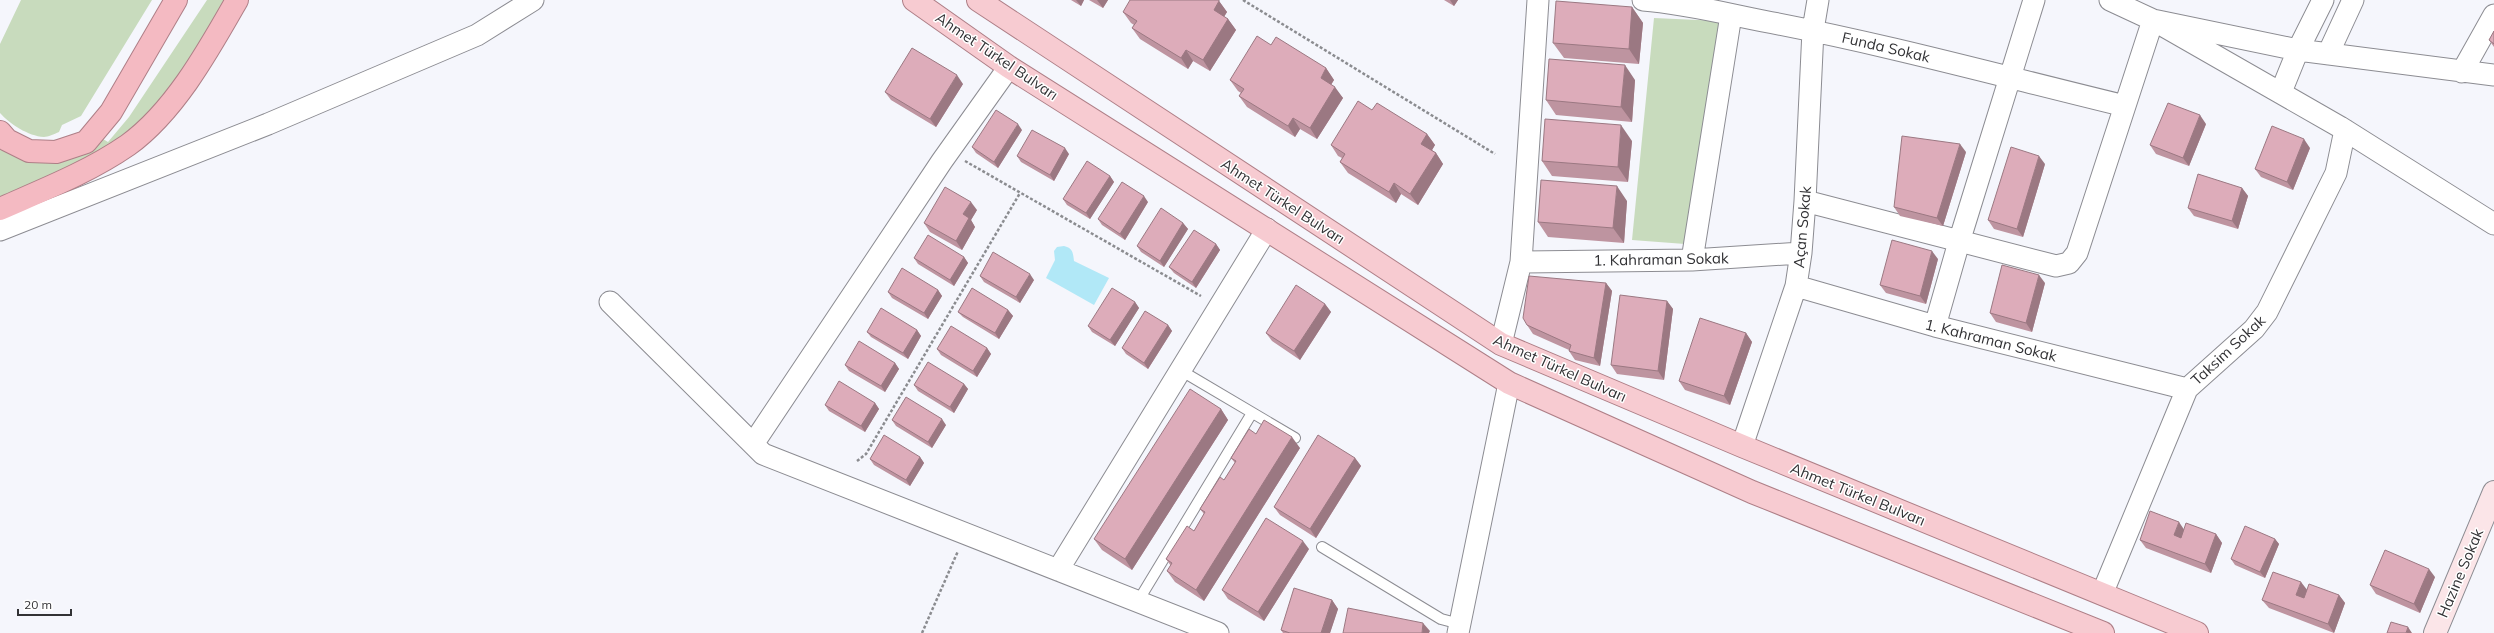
<svg xmlns="http://www.w3.org/2000/svg" width="2494" height="633" viewBox="0 0 2494 633" font-family="Mulish,sans-serif">
<rect width="100%" height="100%" fill="#f5f6fc"/>
<path fill="#c8dbbd" d="M21 0H152L81 116 62 125 59 132C54 134 48 137 44 137 28 136 10 124 0 113V44Z
M207 0H228L169 94 114 146 0 201V149L36 162 79 155 103 139 108 142 129 117Z
M1654 18 1720 21 1685 244 1632 240Z"/>
<path fill="#b1e8f7" d="M1064 246C1073 248 1073 253 1074 261L1109 278 1094 305 1046 278 1055 260 1054 251 1057 247Z"/>
<g fill="none" stroke-linecap="round" stroke-linejoin="round">
<defs>
<path id="service" d="M1180 370 1295 438
M1322 547 1441 619 1460 624
M1143 593 1252 413"/>
<path id="minor" d="M1643 0C1683 3 1723 13 1763 21 1885 44 2005 77 2125 106
M2110 0 2153 20 2298 50 2494 75
M2328 54 2353 0
M2462 72 2494 15
M2281 92 2298 50 2323 0
M1805 201 2056 266 2069 263 2077 253 2153 20 2340 127 2494 224
M0 230 268 124 477 35 533 0
M1692 260 1731 15
M1521 262 1692 260 1801 253
M1796 286 1935 326 2187 389
M610 302 763 454 1218 633
M1935 326 1959 242 2034 0
M1501 344 1521 262 1538 0
M753 444 942 161 1009 67
M1742 446 1796 286 1801 253 1805 201 1813 30 1818 0
M1058 570 1267 229
M2102 594 2187 389 2254 329 2267 312 2336 173 2345 130
M1458 633 1509 383"/>
<path id="secondary" d="M2435 633 2494 492"/>
<path id="primary" d="M914 0 1009 67 1509 383 1752 492 2103 633
M978 0 1501 344 1742 446 2197 633"/>
<path id="trunk" d="M0 132 7 140 29 151 56 152 86 142 111 112 176 0
M0 209C43 190 89 172 128 145 175 111 209 49 237 0"/>
</defs>
<use href="#service" stroke="#8c8c92" stroke-width="12"/>
<use href="#minor" stroke="#8c8c92" stroke-width="23"/>
<use href="#secondary" stroke="#8c8c92" stroke-width="24"/>
<use href="#primary" stroke="#ae7f87" stroke-width="24"/>
<use href="#trunk" stroke="#ae7f87" stroke-width="24"/>
<path stroke="#8b8c90" stroke-width="2.5" stroke-dasharray="3 2" stroke-linecap="butt" d="M1243 0 1495 154
M965 161 1201 296
M857 461 866 454 1020 193
M922 633 958 551"/>
<use href="#service" stroke="#fff" stroke-width="10"/>
<use href="#minor" stroke="#fff" stroke-width="21"/>
<use href="#secondary" stroke="#fbe5e8" stroke-width="22"/>
<use href="#primary" stroke="#f7cbd1" stroke-width="22"/>
<use href="#trunk" stroke="#f4bac2" stroke-width="22"/>
</g>
<path fill="#be94a0" d="M1071 0H1084L1081 6Z
M1089 0H1108L1103 8Z
M1444 0H1458L1454 6Z
M1219 1 1227 12 1224 17 1228 19 1236 30 1210 71 1193 61 1188 69 1140 39 1132 28 1134 25 1131 23 1123 12Z
M1632 7 1643 23 1639 64 1564 58 1553 43Z
M2494 31V47L2489 40Z
M1271 45 1326 68 1334 80 1331 85 1343 98 1317 139 1300 129 1295 137 1247 107 1239 96 1241 93 1238 91 1230 80Z
M1635 80 1632 122 1556 115 1546 100Z
M963 84 936 127 891 100 885 92Z
M1372 110 1427 134 1435 145 1432 150 1436 153 1443 164 1418 205 1401 194 1396 203 1348 173 1340 162 1342 158 1338 156 1331 145Z
M2206 124 2189 166 2156 154 2150 145Z
M1022 130 998 168 976 153 972 147Z
M1632 141 1628 182 1552 176 1542 161Z
M2310 148 2293 190 2261 177 2255 169Z
M1966 152 1943 226 1900 216 1894 207Z
M1069 154 1054 181 1021 162 1017 156Z
M2045 164 2023 237 1994 229 1988 220Z
M1110 176 1114 182 1090 219 1067 205 1063 199Z
M2242 188 2248 196 2238 229 2194 216 2188 208Z
M1627 201 1624 243 1548 237 1538 222Z
M1148 202 1125 240 1102 225 1098 219Z
M977 210 971 220 975 227 962 250 930 232 924 223Z
M1183 223 1188 229 1164 267 1141 252 1137 246Z
M1216 244 1220 250 1196 288 1174 273 1169 267Z
M964 257 968 263 954 286 918 264 914 258Z
M1938 259 1926 304 1886 293 1880 285Z
M980 276 1034 280 1020 303 984 282Z
M1606 283 1612 291 1600 366 1575 360 1569 351V350L1533 334 1527 325Z
M2045 283 2032 332 1996 322 1990 313Z
M938 290 942 296 928 319 892 298 888 292Z
M1667 301 1673 309 1664 380 1617 374 1611 365Z
M1135 302 1139 308 1115 346 1092 332 1088 326Z
M1325 304 1331 312 1300 360 1272 341 1266 333Z
M1008 310 1013 316 999 339 963 317 958 312Z
M1168 325 1172 331 1148 369 1126 354 1122 348Z
M917 330 921 336 908 359 871 337 867 332Z
M1746 333 1752 342 1730 405 1685 390 1679 381Z
M987 348 991 354 977 377 941 355 937 349Z
M895 363 899 369 885 392 849 371 845 365Z
M964 384 968 389 954 413 918 391 914 385Z
M875 403 879 409 865 432 829 411 825 405Z
M1221 409 1228 420 1132 570 1102 550 1094 539Z
M892 420 946 425 932 448 896 426Z
M1256 434 1300 448 1204 601 1175 582 1167 571 1171 566 1166 559 1194 531 1204 514 1200 509 1224 480 1235 463 1231 458Z
M920 457 924 463 910 486 874 465 870 459Z
M1355 458 1361 466 1316 538 1280 515 1274 507Z
M2184 530 2216 534 2222 543 2211 573 2146 548 2140 540Z
M2275 539 2279 544 2265 578 2235 565 2231 559Z
M1309 549 1264 621 1228 599 1222 590Z
M2435 577 2420 613 2376 594 2370 585Z
M2307 590 2339 595 2345 603 2334 633 2269 608 2262 600Z
M1332 600 1338 609 1330 633H1283L1281 630Z"/>
<path fill="#9b7882" d="M1076 0H1084L1081 6Z
M1097 0H1108L1103 8Z
M1450 0H1458L1454 6Z
M1219 1 1227 12 1221 21 1214 10Z
M1632 7 1643 23 1639 64 1629 49Z
M1228 19 1236 30 1210 71 1203 60Z
M1186 50 1193 61 1188 69 1181 58Z
M1625 65 1635 80 1632 122 1621 107Z
M1326 68 1334 80 1328 89 1321 78Z
M957 75 963 84 936 127 930 119Z
M1335 87 1343 98 1317 139 1310 128Z
M2200 115 2206 124 2189 166 2183 158Z
M1293 118 1300 129 1295 137 1288 126Z
M1018 124 1022 130 998 168 994 162Z
M1621 125 1632 141 1628 182 1618 167Z
M1427 134 1435 145 1429 155 1421 144Z
M2304 139 2310 148 2293 190 2287 182Z
M1960 144 1966 152 1943 226 1937 218Z
M1065 148 1069 154 1054 181 1050 175Z
M1436 153 1443 164 1418 205 1410 194Z
M2039 156 2045 164 2023 237 2017 229Z
M1110 176 1114 182 1090 219 1086 213Z
M1394 183 1401 194 1396 203 1389 192Z
M1617 186 1627 201 1624 243 1613 228Z
M2242 188 2248 196 2238 229 2232 221Z
M1144 196 1148 202 1125 240 1120 234Z
M971 202 977 210 971 220 975 227 962 250 956 241 963 214Z
M1183 223 1188 229 1164 267 1160 261Z
M1216 244 1220 250 1196 288 1192 282Z
M1932 251 1938 259 1926 304 1920 296Z
M964 257 968 263 954 286 950 280Z
M1030 274 1034 280 1020 303 1016 297Z
M2039 275 2045 283 2032 332 2026 323Z
M1606 283 1612 291 1600 366 1594 358Z
M938 290 942 296 928 319 924 313Z
M1667 301 1673 309 1664 380 1658 371Z
M1135 302 1139 308 1115 346 1110 340Z
M1325 304 1331 312 1300 360 1294 351Z
M1008 310 1013 316 999 339 995 333Z
M1168 325 1172 331 1148 369 1144 363Z
M917 330 921 336 908 359 903 353Z
M1746 333 1752 342 1730 405 1724 396Z
M987 348 991 354 977 377 973 371Z
M895 363 899 369 885 392 881 386Z
M964 384 968 389 954 413 950 407Z
M875 403 879 409 865 432 861 426Z
M1221 409 1228 420 1132 570 1125 559Z
M942 419 946 425 932 448 928 442Z
M1292 437 1300 448 1204 601 1196 590Z
M920 457 924 463 910 486 906 480Z
M1355 458 1361 466 1316 538 1310 529Z
M2179 522 2185 531 2180 544 2174 535Z
M2216 534 2222 543 2211 573 2205 564Z
M2275 539 2279 544 2265 578 2260 572Z
M1303 541 1309 549 1264 621 1258 612Z
M2429 569 2435 577 2420 613 2414 604Z
M2301 582 2308 591 2302 604 2296 595Z
M2339 595 2345 603 2334 633 2328 624Z
M1332 600 1338 609 1330 633H1321Z
M1423 623 1430 631 1429 633H1422Z
M2408 627 2412 633H2406Z"/>
<path fill="#ddacba" stroke="#9b7882" d="M1130 0H1219V1L1214 10 1228 19 1203 60 1186 50 1181 58 1132 28 1137 21 1123 12Z
M1556 1 1632 7 1629 49 1553 43Z
M2494 31V44L2489 40Z
M1257 36 1271 45 1276 37 1326 68 1321 78 1335 87 1310 128 1293 118 1288 126 1239 96 1244 89 1230 80Z
M912 48 957 75 930 119 885 92Z
M1549 59 1625 65 1621 107 1546 100Z
M1358 101 1372 110 1377 103 1427 134 1421 144 1436 153 1410 194 1394 183 1389 192 1340 162 1345 154 1331 145Z
M2168 103 2200 115 2183 158 2150 145Z
M996 110 1018 124 994 162 972 147Z
M1545 119 1621 125 1618 167 1542 161Z
M2272 126 2304 139 2287 182 2255 169Z
M1032 130 1065 148 1050 175 1017 156Z
M1902 136 1960 144 1937 218 1894 207Z
M2011 147 2039 156 2017 229 1988 220Z
M1087 161 1110 176 1086 213 1063 199Z
M2198 174 2242 188 2232 221 2188 208Z
M1541 180 1617 186 1613 228 1538 222Z
M1122 182 1144 196 1120 234 1098 219Z
M945 187 971 202 963 214 969 218 956 241 924 223Z
M1161 208 1183 223 1160 261 1137 246Z
M1194 230 1216 244 1192 282 1169 267Z
M928 235 964 257 950 280 914 258Z
M1892 240 1932 251 1920 296 1880 285Z
M993 252 1030 274 1016 297 980 276Z
M2002 265 2039 275 2026 323 1990 313Z
M902 268 938 290 924 313 888 292Z
M1529 276 1606 283 1594 358 1569 351 1571 345 1527 325 1523 318Z
M1296 285 1325 304 1294 351 1266 333Z
M972 288 1008 310 995 333 958 312Z
M1112 288 1135 302 1110 340 1088 326Z
M1620 295 1667 301 1658 371 1611 365Z
M881 308 917 330 903 353 867 332Z
M1145 311 1168 325 1144 363 1122 348Z
M1700 318 1746 333 1724 396 1679 381Z
M951 326 987 348 973 371 937 349Z
M859 341 895 363 881 386 845 365Z
M928 362 964 384 950 407 914 385Z
M839 381 875 403 861 426 825 405Z
M1190 389 1221 409 1125 559 1094 539Z
M906 397 942 419 928 442 892 420Z
M1264 420 1292 437 1196 590 1167 571 1172 563 1166 559 1187 526 1194 531 1205 512 1200 509 1220 477 1224 480 1236 461 1231 458 1249 429 1256 434Z
M884 435 920 457 906 480 870 459Z
M1318 435 1355 458 1310 529 1274 507Z
M2150 511 2179 522 2174 535 2181 538 2186 523 2216 534 2205 564 2140 540Z
M1266 518 1303 541 1258 612 1222 590Z
M2245 526 2275 539 2260 572 2231 559Z
M2385 550 2429 569 2414 604 2370 585Z
M2273 572 2301 582 2296 595 2304 598 2309 584 2339 595 2328 624 2262 600Z
M1294 588 1332 600 1321 633H1290L1281 630Z
M1348 608 1423 623 1422 633H1343Z
M2391 622 2408 627 2406 633H2387Z"/>
<g text-anchor="middle" dominant-baseline="central" stroke-width="3" stroke-linejoin="round" paint-order="stroke">
<g font-size="15" fill="#323235" stroke="#fff">
<text transform="translate(1886 47) rotate(13)">Funda Sokak</text>
<text transform="translate(997 56) rotate(34)">Ahmet Türkel Bulvarı</text>
<text transform="translate(1283 201) rotate(33)">Ahmet Türkel Bulvarı</text>
<text transform="translate(1802 227) rotate(-85)">Açan Sokak</text>
<text transform="translate(1661 259) rotate(-1)">1. Kahraman Sokak</text>
<text transform="translate(1991 340) rotate(14)">1. Kahraman Sokak</text>
<text transform="translate(2228 350) rotate(-43)">Taksim Sokak</text>
<text transform="translate(1560 368) rotate(24)">Ahmet Türkel Bulvarı</text>
<text transform="translate(1858 494) rotate(22)">Ahmet Türkel Bulvarı</text>
<text transform="translate(2460 573) rotate(-67)">Hazine Sokak</text>
</g>
</g>
<path d="M18 609v6h53v-6" fill="none" stroke="#323235" stroke-width="2"/>
<text x="24" y="609" font-size="12" fill="#323235" stroke="#ffffff" stroke-width="3" paint-order="stroke">20 m</text>
</svg>
